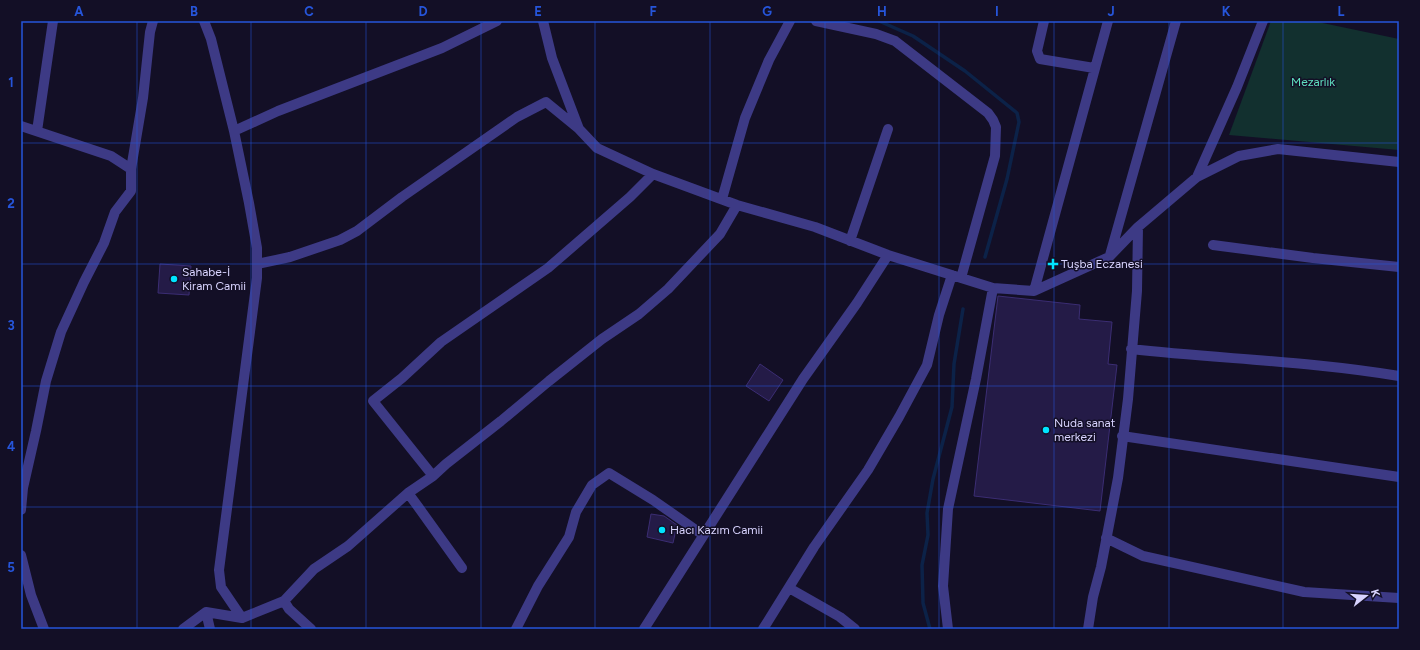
<svg xmlns="http://www.w3.org/2000/svg" width="1420" height="650" viewBox="0 0 1420 650" font-family="Figtree,sans-serif">
<rect width="100%" height="100%" fill="#130f26"/>
<path fill="#12302f" d="M1271 21H1313L1399 39V150L1229 135Z"/>
<g fill="none" stroke-linecap="round" stroke-linejoin="round">
<path stroke="#0c2248" stroke-width="3.5" d="M879 21 913 36 965 71 1017 113 1019 122 1007 179 985 257
M930 629 923 603 922 565 928 535 927 513 933 479 952 407 954 364 963 309"/>
</g>
<path fill="#241b47" stroke="#3b2d73" d="M160 264 191 266 189 295 158 293Z
M998 296 1080 305 1079 319 1112 322 1108 364 1117 365 1100 511 974 496Z
M760 364 783 380 769 401 746 386Z
M651 514 664 516 677 525 673 543 647 537Z"/>
<g fill="none" stroke-linecap="round" stroke-linejoin="round">
<path stroke="#3d3a85" stroke-width="10" d="M204 21 211 39 234 131 249 203 257 248V278L219 570 221 587 242 618
M543 21 552 58 579 129 597 148 653 174 737 205 815 227 888 255 993 288 1034 291 1109 257 1138 227 1197 177 1239 156 1278 149 1399 162
M816 21 876 34 895 41 988 113 993 120 996 127 995 156 961 278
M1044 21 1037 51 1040 59 1094 68
M21 126 111 156 131 169
M37 131 53 21
M234 131 278 111 442 48 497 21
M1197 177 1237 87 1263 21
M722 199 745 118 769 60 790 21
M850 241 888 129
M1213 245 1313 258 1399 267
M1110 255 1176 21
M257 264 290 257 340 240 357 231 402 197 517 117 546 102 579 129
M1034 291 1108 21
M1131 349C1220 359 1310 361 1399 376
M1122 436 1399 477
M433 476 373 401 402 378 441 342 548 268 630 197 653 174
M408 493 419 508 462 568
M21 510 23 488 36 431 46 381 61 332 84 282 104 243 115 212 131 191V169L143 98 150 32 153 21
M1106 538 1143 556 1304 592 1399 598
M21 555 31 595 44 629
M789 588 840 617 855 629
M284 601 289 609 311 629
M206 612 210 629
M183 629 206 612 242 618 284 601 314 569 348 546 408 493 433 476 446 464 501 421 549 381 602 339 639 314 668 289 720 234 737 205
M516 629 538 586 569 537 576 512 592 485 609 473 653 500 703 535
M644 629 803 379 857 303 888 255
M763 629 814 547 868 470 899 417 927 365 939 315 952 275
M948 629 943 586 948 509 976 379 993 288
M1088 629 1093 597 1101 567 1118 478 1128 399 1137 291 1138 227"/>
</g>
<path fill="none" stroke="#2655da" stroke-width="1" stroke-opacity="0.55" d="M137 21V629M251 21V629M366 21V629M481 21V629M595 21V629M710 21V629M825 21V629M939 21V629M1054 21V629M1169 21V629M1283 21V629M21 143H1399M21 264H1399M21 386H1399M21 507H1399"/>
<g fill="#00e5ff" stroke="#130f26" stroke-width="1.5">
<path d="M1051 258h4v4h4v4h-4v4h-4v-4h-4v-4h4z"/>
<circle cx="174" cy="279" r="4"/>
<circle cx="1046" cy="430" r="4"/>
<circle cx="662" cy="530" r="4"/>
</g>
<g text-anchor="middle" dominant-baseline="central" stroke-width="3" stroke-linejoin="round" paint-order="stroke">
<g font-size="12" fill="#5fe0c0" stroke="#130f26">
<text x="1313" y="82">Mezarlık</text>
</g>
<g font-size="12" fill="#d9d4ff" stroke="#130f26" text-anchor="start">
<text x="1061" y="264">Tuşba Eczanesi</text>
<text x="182" y="272">Sahabe-İ<tspan x="182" dy="14">Kiram Camii</tspan></text>
<text x="1054" y="423">Nuda sanat<tspan x="1054" dy="14">merkezi</tspan></text>
<text x="670" y="530">Hacı Kazım Camii</text>
</g>
</g>
<rect width="1420" height="650" fill="none" stroke="#130f26" stroke-width="44"/>
<g transform="translate(1366 596) rotate(73)" stroke="#130f26" stroke-width="3" paint-order="stroke">
<path d="M0-3L7 15L0 10L-7 15Z" fill="#d9d4ff"/>
<text y="-6" font-size="11" font-weight="bold" text-anchor="middle" fill="#d9d4ff">K</text>
</g>
<rect x="22" y="22" width="1376" height="606" fill="none" stroke="#2655da" stroke-width="1.5"/>
<g font-size="13" text-anchor="middle" font-weight="bold" fill="#2655da">
<text x="79" y="16">A</text>
<text x="194" y="16">B</text>
<text x="309" y="16">C</text>
<text x="423" y="16">D</text>
<text x="538" y="16">E</text>
<text x="653" y="16">F</text>
<text x="767" y="16">G</text>
<text x="882" y="16">H</text>
<text x="997" y="16">I</text>
<text x="1111" y="16">J</text>
<text x="1226" y="16">K</text>
<text x="1341" y="16">L</text>
<text x="11" y="87">1</text>
<text x="11" y="208">2</text>
<text x="11" y="330">3</text>
<text x="11" y="451">4</text>
<text x="11" y="572">5</text>
</g>
</svg>
